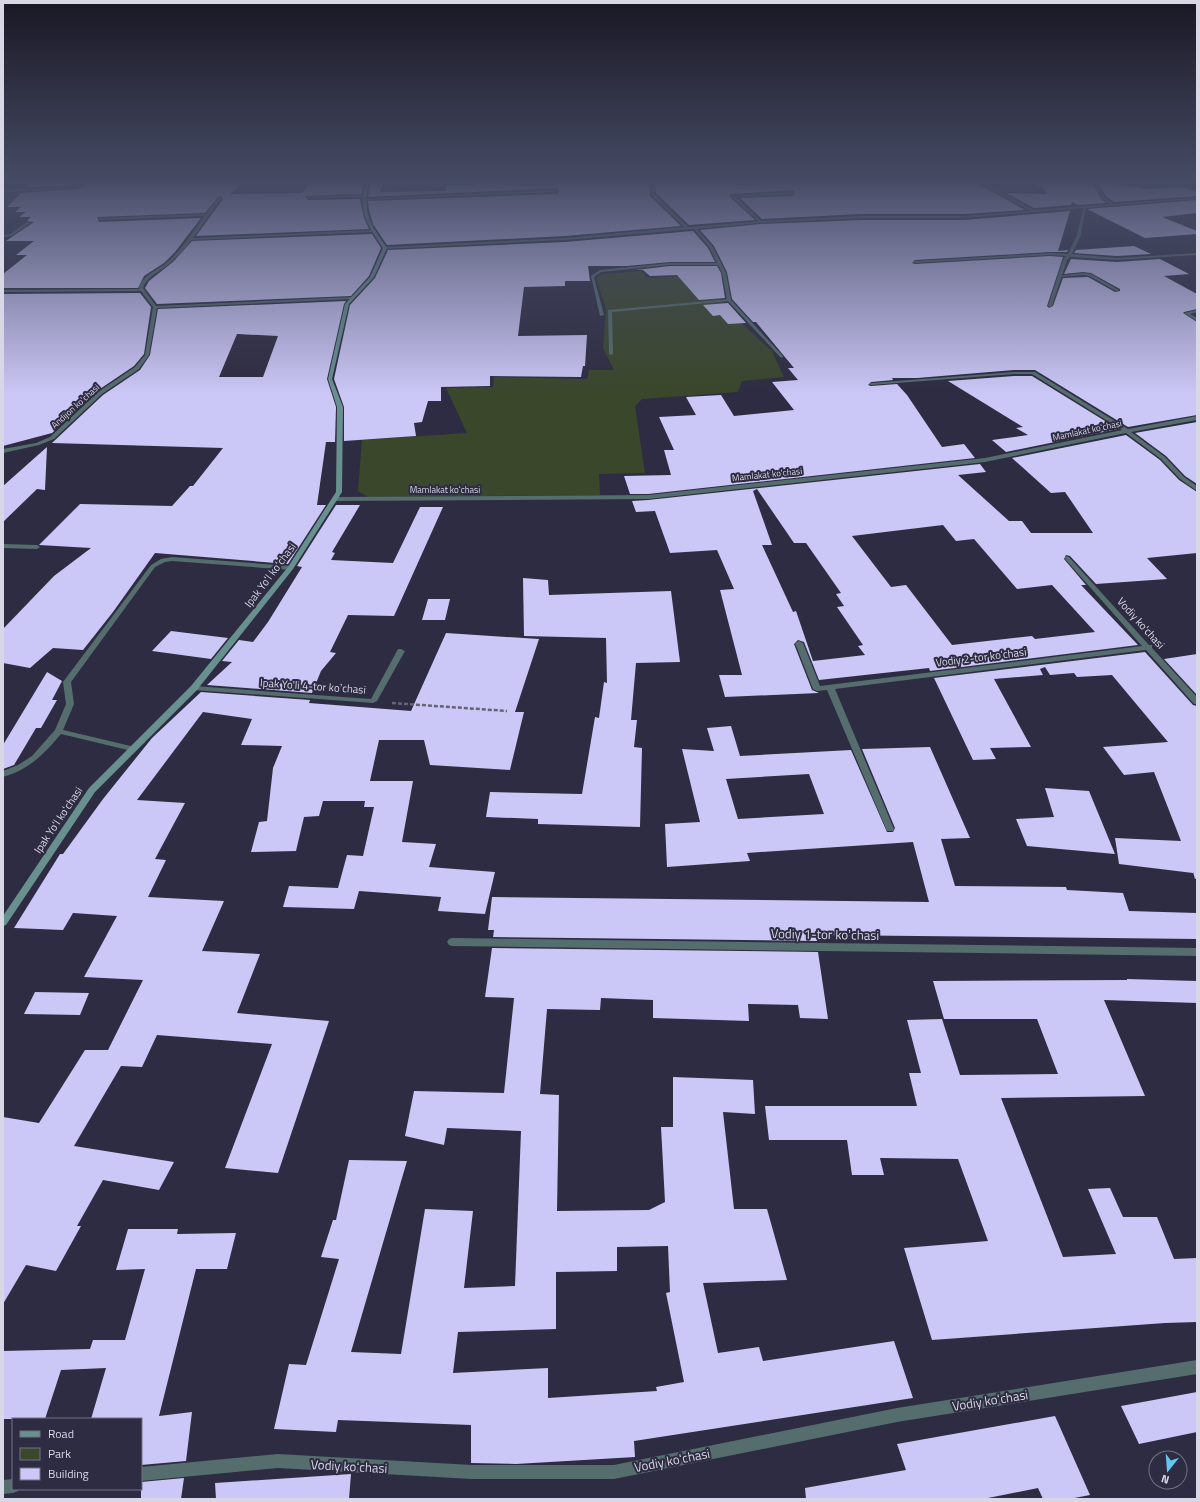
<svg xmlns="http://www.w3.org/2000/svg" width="1200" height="1502" viewBox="0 0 1200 1502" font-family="'Titillium Web',sans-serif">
<rect width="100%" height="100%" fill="#2e2c42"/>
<path fill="#3a472b" d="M642 271 647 278 715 274 718 297 742 324 772 351 784 377 742 381 738 392 642 399 635 406 645 473 599 474 600 495 368 497 358 491 362 440 467 433 446 388 493 387 494 377 587 379 589 370H614L603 348 606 309 596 278 602 274Z"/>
<path fill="#cbc7f6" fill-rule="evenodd" d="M30 183H76L71 186 26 187Z
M86 183 241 184 230 194 302 193 310 183H363L362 194 306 196 305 197 308 200 360 199 364 218 369 229 196 236 223 199 222 197 219 196 205 213 97 217 99 222 201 218 175 252 164 263 144 276 138 288H3V274L27 255H16L34 241H6L34 222 27 221 31 217H19L26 212H15L21 207H7L21 193 78 189Z
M370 183H383L380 192 446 191 447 185H473L474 183H520V186H553L557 183H646L650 189V196L681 226 565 236 387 245 373 224 369 210 368 201 558 194 559 191 557 188 368 197Z
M652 183H736V185L802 183H977L1025 210 964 214H861L762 219 740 198 793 196 795 193 794 190 731 194 730 197 755 220 689 225 656 193V188Z
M1034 183H1092L1102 200 1106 203 1078 205 1072 202 1071 205 1034 208 1006 193 1048 194 1042 187Z
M1098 183H1117L1119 186 1141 187 1143 189 1185 187 1197 193V196L1114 202 1106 196Z
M1197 200V213L1162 217 1197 231V234L1145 238 1087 209Z
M1070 211 1058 251 1068 250 1067 252H1050L915 260 912 263 915 264 1050 256 1063 257 1047 306 1049 308 1053 306 1063 278 1088 277 1115 292 1120 291V289L1091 273 1083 272 1064 274 1071 259 1117 262 1160 259 1189 274 1164 276 1197 294V309L1184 312 1183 313 1197 322V415L1128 427 1035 370H1014L917 378H892L893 380 871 382 868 385 871 386 897 384 907 395 942 447 964 444 975 458 648 494H630L624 476 671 475 664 450H674L659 417 696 415 686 397 721 395 734 416 794 410 772 382 798 380 788 368H794L756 322H753L732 299 727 272 714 246 700 230 760 224 861 220H964Z
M693 231 708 248 715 262H670L627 266H588L590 281H565V286L524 287 518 336 587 335 585 366H583L581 377 490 376V386L441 387V401H428L422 422 414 423 416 436 344 441V407L334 379 350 305 375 278 388 250 565 242Z
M372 234 381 248 369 276 351 296 157 304 145 288 149 281 173 262 192 241Z
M1134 246 1151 254 1117 256 1074 253 1076 250Z
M670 266H717L721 273 725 298 699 300 677 275 650 276 643 270H636Z
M140 293 151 307 144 354 134 366 97 391 52 433 3 446V294Z
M346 301 344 304 327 379 336 407 335 442H326L317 505H326L288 564 155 553 113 612 83 650 53 648 30 668 3 663V629L54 576 91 548 39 545 80 504 172 506 190 486H193L223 448 52 443 103 395 140 370 150 355 158 309ZM237 334 278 336 263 377H219Z
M728 303 746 323 728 324 720 315 713 316 703 305Z
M1014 376H1032L1118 429 1006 452 992 440 1028 435 1016 428 1023 427 948 381Z
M1197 422V484L1185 476 1166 456 1135 433Z
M1126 435 1160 460 1179 480 1197 492V553L1147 558 1167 579 1096 584 1070 556 1066 555 1064 559 1086 585H1081L1138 645 930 671 929 668 819 680 804 642 798 640 794 644 812 690 819 693 725 697 719 675H742L720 590 734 589 717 550 670 553 655 511 636 512 632 501 648 500 980 464 986 472 958 475 1009 521H1022L1031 533H1093L1065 492 1051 493 1012 458ZM757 489 794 543H806L841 593 836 594 844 606 837 607 863 645 858 646 865 655 813 661 796 611 793 612 762 545H772L753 491ZM943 525 956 541 974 539 1017 589 1052 585 1095 632 1035 639 1032 636 952 645 906 585 891 587 852 536Z
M47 447 45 490 37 489 3 522V486Z
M336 505H360L332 552 335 553 331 560 393 563 420 507H443L394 616 348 615 330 652 336 653 321 671 312 693 207 685 232 662 222 661 239 640 253 642 268 622 302 567 297 566Z
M523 578 548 580 549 595 671 591 680 662 636 663 631 720H637L634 747 642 748 640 827 538 824V819L486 817 490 792 582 794 595 717 599 718 604 682 607 683 606 638 524 636Z
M428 599H450L445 620H422Z
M171 631 228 638 211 659 152 651Z
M446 633 539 639 515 712H524L510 770 430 765 424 740H379L370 781H413L402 842 436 844 429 867 495 872 485 914 438 911 441 897 359 891 354 909 283 907 289 886 338 888 347 855 363 856 374 807H364L365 801H323L319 816 304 817 296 851 251 852 259 822 267 821 273 768 282 746 241 745 252 719 203 712 137 800 185 803 155 859 166 860 148 897 224 901 202 951 260 954 237 1013 329 1021 278 1173 225 1168 272 1044 157 1035 142 1067 121 1066 74 1146 174 1162 159 1190 103 1180 77 1226H81L56 1271 26 1265 3 1304V1117L39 1123 85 1050H108L143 980 84 977 117 916 73 913 63 930 14 928 60 854H63L103 799 152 738 201 692 310 700 309 703 411 711Z
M1145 652 1193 705 1197 706V878L1195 879 1193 872V873L1119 864 1115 838 1181 841 1154 772 1124 775 1103 747 1168 742 1112 675 1077 677 1074 673 1050 675 1045 667 1040 669 1043 675 994 679 1031 747 990 748 996 759 973 760 934 678Z
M1197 654V695L1164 659Z
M47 672 62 681 52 700H57L41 728H36L14 765 3 769V745Z
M731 726 740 756 851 750 887 832H893L895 828 862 749 930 747 970 838 941 839 955 886 1066 887 1067 890 1123 893 1129 911 1197 913V939L816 935 817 941 493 937 494 930H488L492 897 929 902 913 842 747 853 750 861 667 867 665 824 700 822 682 749 714 751 707 728ZM809 774 824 814 738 819 726 779Z
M1045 788 1089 791 1115 854 1027 846 1016 819 1054 817Z
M492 948 818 952 828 1019 800 1018 798 1005 748 1004 749 1021 653 1018V1000L601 998 600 1010 547 1009 540 1094 559 1095 557 1211 649 1210 665 1202 661 1127H673V1077L753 1080 755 1114 723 1112 734 1209H767L787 1280 703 1283 718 1353 759 1347 763 1361 894 1341 913 1398 634 1441 635 1457 516 1464 471 1463V1425L338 1420 336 1432 274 1429 289 1364 306 1365 339 1259 321 1257 333 1220H336L349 1160 407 1161 351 1352 401 1354 425 1209 473 1211 464 1288 515 1286 521 1131 447 1128 444 1145 405 1136 414 1091 504 1093 514 998 485 997ZM668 1246 670 1292 666 1293 684 1382 656 1387 657 1391 548 1398V1368L453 1373 458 1332 556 1329V1272L617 1271V1247Z
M1127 979 1197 981V1003L1104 1000 1145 1096 1001 1098 1063 1257 1116 1254 1088 1189 1110 1188 1123 1217H1157L1174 1259 1197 1258V1322L1165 1323 932 1340 904 1248 988 1241 958 1159 880 1158 884 1175H852L847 1140H769L765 1106H917L909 1073H921L907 1020 942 1019 960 1075 1058 1074 1037 1019H944L933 981 1127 980Z
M35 992 89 993 80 1015 24 1014Z
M128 1229H178L177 1234 236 1233 227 1269H196L159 1416 192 1412 186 1461 141 1465V1419H91L106 1368 61 1370 45 1419H3V1351L90 1349 93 1340H125L145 1269 116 1270Z
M1197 1392V1432L1139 1444 1121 1406Z
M1055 1416 1090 1495 1069 1499H1043L1038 1488 983 1499H806L805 1488 906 1470 897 1444Z
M351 1474 349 1499H216L215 1483Z
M184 1478 181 1499H141V1482Z"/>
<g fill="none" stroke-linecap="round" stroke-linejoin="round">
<path stroke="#656477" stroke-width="2.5" stroke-dasharray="4 2" stroke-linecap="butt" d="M392 703 507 711"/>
<path fill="#556d6c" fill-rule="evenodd" d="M794 192 793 194 736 197 761 221 760 223 731 196Z
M363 195 364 197 308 198 306 197Z
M27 222 30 223 12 236 3 237V235L10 234Z
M670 263H719L721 264 719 265H670L601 272 594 277 604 315 600 316 591 276 600 270Z
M1083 273 1091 274 1119 290 1116 291 1089 276 1083 275 1060 277 1058 276Z
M729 299 731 300 730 301 612 312 613 354 611 355 609 354 608 310Z"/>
<path fill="#556d6c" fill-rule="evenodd" d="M81 183H85L78 188 71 189 3 192V190L71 187Z
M647 183H650L655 188 654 194 688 227 760 221 861 216H964L1030 211 980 183H984L1034 210 1083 206 1085 205 1087 206 1110 204 1103 199 1093 183H1096L1105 197 1114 204 1197 197V199L1086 208 1081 235 1072 254 1117 258 1197 253V255L1117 260 1070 257 1067 260 1052 306 1050 307 1048 306 1063 260 1066 256 1050 255 915 263 913 262 915 261 1050 253 1068 254 1077 235 1083 208 964 218H861L760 223 697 229 713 247 726 273 731 300 783 356V357L781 358 727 300 722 273 709 247 694 229 565 240 385 249 383 248 385 247 565 238 684 227 651 195 652 189Z
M557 190 558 192 363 200 361 199Z
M219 197 222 198 193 238 373 230 375 231 373 232 191 240C185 249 177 257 169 264 160 272 147 276 143 288L156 306 352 297 354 298 353 299 157 308 149 355 139 369 102 394 54 439 39 445 3 453V449L36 443 50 437 98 392 135 367 145 355 153 307 141 291 3 292V290L139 289C140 277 157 270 165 264 182 250 192 233 204 216L99 220 98 218 206 214Z
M1197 310V312L1190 314 1197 318V321L1184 313Z
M1014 372H1035L1128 429 1197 416V420L1131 432 1165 457 1184 477 1197 486V491L1180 479 1161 459 1126 433 985 462 648 499 335 501 332 499 335 497 648 495 985 458 1122 430 1032 374H1014L871 385 869 384 871 383Z
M3 544 37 545 40 547 37 549 3 548Z
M1067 556 1069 557 1149 645H1152V648L1197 697V704H1194L1146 650 835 689 894 829 893 831H887L827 690 817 691 813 689 795 643 799 641 803 643 820 686 1142 646 1065 559V557Z
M172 557 291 566 294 568 291 570 172 561 165 562 155 567 71 682 74 704 63 730 135 747 136 749 135 751H132L61 734C43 755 30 769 3 777V771L18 765 32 756 55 730 66 704 63 682 151 565 161 559Z
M398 649H401L405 651 377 701 373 703 194 690 190 688 194 686 371 699Z
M452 938 1197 948V956L452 946 449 945 447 942 449 939Z
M1197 1360V1374L897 1422 614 1479H472L278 1468 141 1481V1467L278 1454 472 1465H614L897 1408Z
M13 1479V1489H19L18 1491 13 1493 3 1494V1480Z"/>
<path fill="#68908e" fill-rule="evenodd" d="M365 183H369C362 213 370 224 387 248L374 277 349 304 332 379 343 407 342 492 293 569 197 690 95 792 6 925 3 926V916L89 788 191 686 288 567 336 492 337 407 328 379 345 304 370 277 383 248C367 224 358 213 365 183Z"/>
</g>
<linearGradient id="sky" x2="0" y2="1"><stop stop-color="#191824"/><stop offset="0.46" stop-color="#464b65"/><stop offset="1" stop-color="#464b65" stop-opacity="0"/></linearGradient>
<rect width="1200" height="394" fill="url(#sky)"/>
<g text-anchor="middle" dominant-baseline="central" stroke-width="4" stroke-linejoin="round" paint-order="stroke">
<g font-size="9" fill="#d8d7e5" stroke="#2e2c42">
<text transform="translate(75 406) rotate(-42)">Andijon koʻchasi</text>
<text transform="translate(1087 430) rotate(-12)">Mamlakat koʻchasi</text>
<text transform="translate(767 474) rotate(-6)">Mamlakat koʻchasi</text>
<text x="445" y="489">Mamlakat koʻchasi</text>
</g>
<g font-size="11" fill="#d8d7e5" stroke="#2e2c42">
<text transform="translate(270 575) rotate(-53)">Ipak Yoʻl koʻchasi</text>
<text transform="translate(1141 623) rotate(48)">Vodiy ko'chasi</text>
<text transform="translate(981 657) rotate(-7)">Vodiy 2-tor ko‘chasi</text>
<text transform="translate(313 686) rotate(4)">Ipak Yo'li 4-tor koʼchasi</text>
<text transform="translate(58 820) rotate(-56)">Ipak Yoʻl koʻchasi</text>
</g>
<g font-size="13" fill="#d8d7e5" stroke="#2e2c42">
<text transform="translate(825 934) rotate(1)">Vodiy 1-tor koʼchasi</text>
<text transform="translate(990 1400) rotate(-9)">Vodiy koʻchasi</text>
<text transform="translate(672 1460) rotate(-11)">Vodiy koʻchasi</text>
<text transform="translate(349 1466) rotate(3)">Vodiy koʻchasi</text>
</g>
</g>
<rect width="1200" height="1502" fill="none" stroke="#d8d7e5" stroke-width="8"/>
<rect x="12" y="1418" width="130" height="72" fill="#2e2c42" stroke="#727083"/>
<rect x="20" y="1431" width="20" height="6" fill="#68908e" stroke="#727083"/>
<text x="48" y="1438" font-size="12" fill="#d8d7e5">Road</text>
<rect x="20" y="1448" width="20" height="12" fill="#3a472b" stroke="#727083"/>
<text x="48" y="1458" font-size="12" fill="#d8d7e5">Park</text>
<rect x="20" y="1468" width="20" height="12" fill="#cbc7f6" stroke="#727083"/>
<text x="48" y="1478" font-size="12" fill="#d8d7e5">Building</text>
<g transform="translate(1168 1470) rotate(197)"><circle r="19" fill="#2e2c42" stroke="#727083"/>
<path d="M0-3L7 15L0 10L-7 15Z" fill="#66c4ef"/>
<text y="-6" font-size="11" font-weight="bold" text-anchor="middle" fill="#d8d7e5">N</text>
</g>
</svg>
